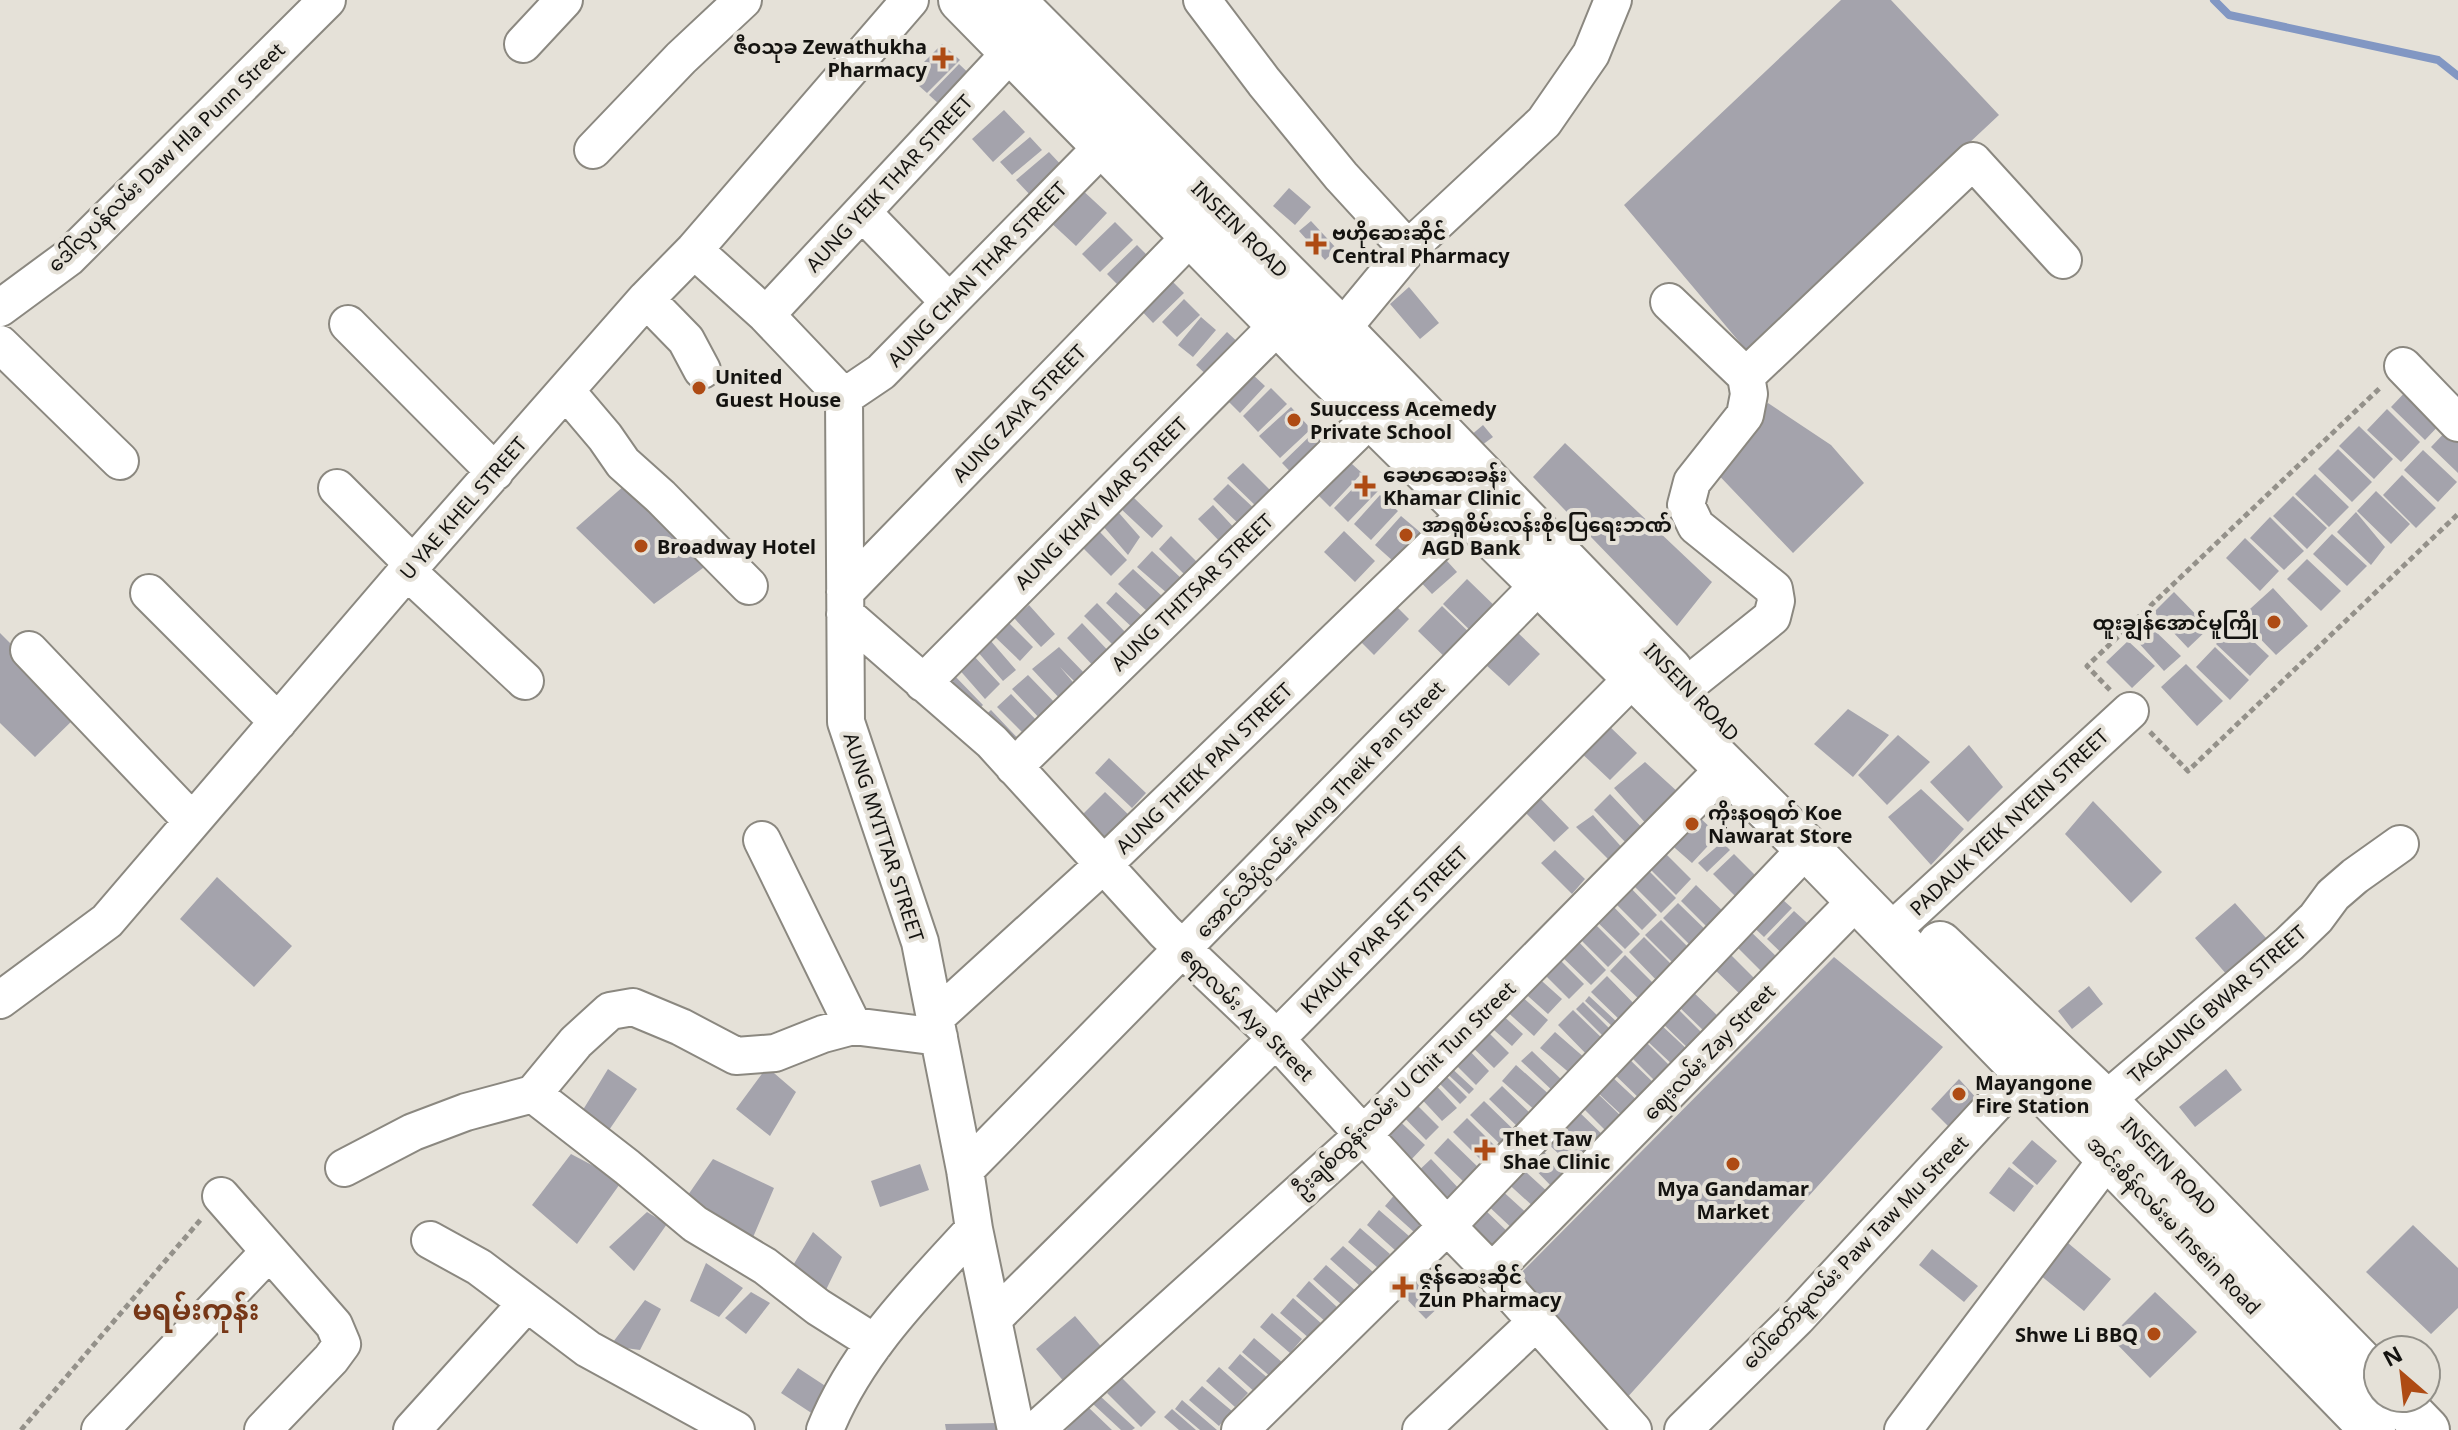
<svg xmlns="http://www.w3.org/2000/svg" width="2458" height="1430" viewBox="0 0 2458 1430" font-family="'Noto Sans','Noto Sans Myanmar',sans-serif">
<rect width="100%" height="100%" fill="#e5e1d8"/>
<g fill="none" stroke-linecap="round" stroke-linejoin="round">
<path stroke="#8297c3" stroke-width="8" d="M2214 0 2229 15 2438 60 2458 76"/>
</g>
<path fill="#a4a3ac" d="M1841 0H1891L1999 115 1747 351 1624 205Z
M942 44 960 60 927 93 909 77Z
M959 64 978 82 949 113 929 95Z
M1004 110 1025 132 993 162 972 139Z
M1030 137 1042 150 1012 175 1000 162Z
M1049 152 1065 169 1032 197 1016 180Z
M1079 187 1107 213 1076 246 1048 220Z
M1289 188 1311 207 1295 225 1273 206Z
M1311 221 1337 249 1325 260 1299 231Z
M1115 222 1133 240 1100 272 1082 254Z
M1137 245 1151 259 1121 288 1107 274Z
M1167 276 1184 293 1153 323 1137 306Z
M1409 287 1439 323 1420 339 1390 304Z
M1184 299 1200 315 1177 337 1162 322Z
M1201 317 1216 330 1193 357 1178 345Z
M1227 332 1242 346 1211 379 1196 365Z
M1251 373 1265 386 1240 413 1226 399Z
M2410 387 2444 420 2425 440 2391 407Z
M1271 388 1287 404 1258 432 1243 416Z
M1768 403 1831 445 1864 483 1793 553 1709 465Z
M1291 407 1311 429 1280 458 1259 436Z
M2387 409 2420 442 2401 462 2367 430Z
M1483 425 1493 437 1478 448 1470 436Z
M2359 426 2393 459 2374 479 2339 446Z
M2450 427 2458 435V473L2431 447Z
M1313 433 1329 449 1297 479 1282 463Z
M1565 443 1712 582 1677 626 1533 477Z
M2338 449 2372 482 2352 502 2318 469Z
M2423 450 2457 482 2438 502 2404 470Z
M1342 455 1362 473 1330 507 1310 487Z
M1243 463 1275 495 1261 511 1227 478Z
M2315 474 2349 507 2329 527 2295 494Z
M2402 475 2436 508 2416 528 2383 495Z
M1364 477 1378 491 1348 522 1334 508Z
M1228 484 1258 512 1243 528 1213 499Z
M625 485 707 565 654 604 576 528Z
M2376 491 2410 524 2391 544 2357 511Z
M1131 495 1163 526 1152 538 1119 507Z
M1380 495 1398 511 1371 540 1354 524Z
M2293 496 2327 528 2307 549 2273 516Z
M1213 505 1238 532 1224 546 1198 519Z
M2356 512 2385 547 2371 565 2337 532Z
M1119 513 1140 537 1128 555 1103 526Z
M1401 516 1420 532 1393 561 1375 545Z
M2270 517 2304 551 2284 570 2250 538Z
M1098 530 1127 560 1111 576 1081 546Z
M1344 531 1375 561 1355 582 1324 552Z
M2332 534 2367 566 2347 586 2313 554Z
M1171 536 1202 567 1189 579 1159 549Z
M2245 538 2279 571 2260 591 2226 558Z
M1152 551 1182 579 1168 594 1137 567Z
M1438 551 1457 572 1432 594 1413 574Z
M2307 559 2341 591 2321 611 2287 579Z
M1133 569 1163 597 1148 612 1118 584Z
M1467 579 1502 613 1478 638 1443 604Z
M2273 588 2308 626 2276 655 2240 618Z
M1116 592 1145 619 1135 630 1106 603Z
M2174 592 2209 628 2188 648 2154 612Z
M1389 599 1409 619 1374 655 1354 635Z
M1097 603 1129 636 1116 648 1084 616Z
M1029 605 1055 634 1041 647 1014 618Z
M1442 606 1477 640 1453 665 1418 631Z
M1008 622 1033 647 1020 661 994 636Z
M1082 623 1115 658 1099 672 1067 638Z
M2235 624 2269 656 2250 676 2216 644Z
M2151 627 2181 656 2164 671 2137 641Z
M1516 631 1540 654 1509 686 1485 664Z
M0 633 80 713 35 757 0 723Z
M990 640 1016 670 1003 681 977 651Z
M2128 641 2155 666 2132 688 2106 662Z
M1059 647 1089 678 1080 687 1060 667 1078 688 1063 702 1032 669Z
M2215 647 2249 680 2230 700 2196 667Z
M972 654 1000 684 985 699 957 667Z
M2186 664 2223 701 2197 726 2161 687Z
M951 672 983 705 971 717 939 684Z
M1028 675 1059 707 1043 722 1012 689Z
M1011 694 1042 726 1029 739 997 707Z
M1848 709 1889 735 1853 777 1814 744Z
M991 710 1026 747 1013 759 979 721Z
M1606 723 1637 753 1610 780 1578 750Z
M1898 735 1930 762 1887 805 1858 775Z
M1969 745 2003 787 1968 822 1930 782Z
M1109 758 1146 793 1132 808 1095 773Z
M1645 762 1679 793 1649 827 1614 788Z
M1921 789 1964 829 1931 865 1888 817Z
M1105 792 1133 819 1104 848 1076 821Z
M1610 794 1648 834 1631 848 1594 810Z
M1539 797 1569 828 1554 842 1524 811Z
M2093 801 2162 872 2131 903 2065 834Z
M1694 812 1718 835 1692 863 1667 841Z
M1593 815 1625 851 1611 862 1576 827Z
M1722 842 1730 850 1707 872 1698 863Z
M1658 846 1691 879 1676 895 1642 861Z
M1555 850 1585 879 1572 894 1541 863Z
M1734 854 1758 878 1737 898 1713 874Z
M1642 864 1676 898 1661 913 1627 879Z
M217 877 292 946 254 987 180 919Z
M1624 881 1657 915 1642 930 1608 896Z
M1696 885 1730 918 1714 934 1681 901Z
M1772 890 1792 908 1764 937 1745 919Z
M1607 900 1640 934 1625 949 1591 916Z
M1678 903 1712 936 1696 951 1663 918Z
M2235 903 2275 948 2234 983 2195 938Z
M1794 911 1816 931 1788 959 1767 939Z
M1590 919 1623 952 1608 967 1575 934Z
M1661 920 1694 953 1679 969 1645 935Z
M1747 928 1778 958 1763 973 1733 943Z
M1573 936 1606 970 1591 985 1557 952Z
M1644 937 1678 971 1662 986 1629 952Z
M1726 950 1757 981 1742 996 1711 966Z
M1554 954 1584 984 1569 999 1539 969Z
M1625 955 1659 989 1644 1004 1610 971Z
M1834 957 1943 1047 1625 1400 1512 1282Z
M1534 974 1562 999 1548 1014 1520 989Z
M1607 976 1640 1010 1625 1025 1591 992Z
M2089 986 2103 1004 2072 1029 2058 1011Z
M1690 989 1721 1019 1707 1034 1676 1004Z
M1518 993 1548 1020 1534 1036 1504 1009Z
M1589 996 1617 1022 1613 1027 1585 1001Z
M1583 1002 1611 1030 1604 1037 1576 1009Z
M1675 1006 1705 1036 1691 1051 1660 1021Z
M1497 1010 1523 1034 1512 1046 1486 1023Z
M1573 1010 1607 1043 1591 1059 1558 1025Z
M1659 1023 1690 1052 1675 1067 1644 1038Z
M1481 1025 1509 1053 1494 1068 1466 1041Z
M1555 1032 1586 1059 1572 1075 1540 1048Z
M1643 1039 1673 1069 1658 1084 1628 1054Z
M1464 1045 1489 1071 1476 1085 1450 1059Z
M1532 1051 1566 1084 1556 1094 1521 1061Z
M1627 1057 1658 1087 1643 1102 1612 1072Z
M1446 1063 1474 1089 1469 1094 1441 1068Z
M1516 1065 1552 1097 1538 1113 1502 1081Z
M767 1067 796 1092 770 1136 736 1109Z
M608 1069 637 1089 605 1136 578 1118Z
M1439 1069 1467 1097 1460 1104 1432 1076Z
M2226 1069 2242 1090 2195 1127 2179 1107Z
M1610 1075 1641 1104 1626 1119 1595 1090Z
M1430 1079 1457 1108 1442 1121 1415 1092Z
M1959 1079 1988 1111 1961 1139 1931 1109Z
M1502 1086 1534 1117 1521 1130 1489 1099Z
M1594 1090 1625 1120 1610 1135 1580 1105Z
M1407 1095 1439 1127 1426 1140 1395 1108Z
M1484 1101 1516 1132 1502 1146 1470 1115Z
M1576 1109 1607 1139 1592 1153 1561 1124Z
M1390 1112 1425 1145 1409 1162 1374 1130Z
M1467 1118 1500 1151 1486 1165 1453 1132Z
M1561 1126 1590 1154 1576 1170 1546 1142Z
M1448 1138 1481 1170 1467 1185 1434 1153Z
M2032 1140 2057 1161 2037 1185 2012 1163Z
M1539 1147 1568 1176 1554 1189 1526 1160Z
M571 1154 622 1181 577 1244 532 1205Z
M713 1159 774 1188 751 1242 688 1195Z
M1431 1159 1463 1193 1448 1207 1415 1174Z
M920 1164 929 1190 880 1207 871 1181Z
M1517 1164 1550 1194 1536 1209 1503 1179Z
M2009 1167 2034 1186 2014 1212 1989 1193Z
M1498 1187 1530 1216 1515 1231 1484 1202Z
M1397 1192 1427 1218 1414 1232 1385 1206Z
M1480 1205 1512 1236 1496 1254 1463 1222Z
M1379 1210 1409 1236 1396 1251 1367 1225Z
M647 1212 667 1224 634 1271 609 1247Z
M2413 1225 2458 1268V1308L2431 1334 2366 1272Z
M1360 1228 1390 1254 1378 1268 1348 1242Z
M813 1232 842 1257 823 1296 789 1272Z
M2068 1243 2111 1279 2084 1311 2040 1275Z
M1343 1246 1373 1272 1360 1286 1330 1259Z
M1932 1249 1978 1286 1964 1302 1919 1265Z
M706 1263 743 1288 719 1317 690 1301Z
M1326 1265 1356 1291 1343 1306 1313 1279Z
M1411 1272 1442 1304 1426 1319 1395 1287Z
M1309 1281 1338 1308 1326 1322 1296 1296Z
M751 1292 770 1303 746 1334 725 1318Z
M2155 1292 2197 1332 2150 1378 2110 1337Z
M1293 1298 1323 1325 1310 1339 1280 1313Z
M645 1300 661 1309 640 1350 610 1346Z
M1272 1313 1302 1339 1290 1353 1260 1327Z
M1075 1316 1105 1351 1066 1384 1036 1349Z
M1254 1338 1284 1364 1272 1378 1242 1352Z
M1240 1354 1270 1380 1257 1394 1228 1368Z
M1219 1367 1248 1393 1235 1407 1206 1381Z
M798 1368 833 1391 816 1416 781 1393Z
M1122 1378 1156 1412 1141 1427 1107 1393Z
M1202 1386 1232 1411 1219 1426 1189 1400Z
M1100 1396 1135 1428 1132 1430H1121L1093 1404Z
M1182 1400 1217 1430H1200L1175 1409Z
M1088 1407 1112 1430H1066Z
M1172 1409 1196 1430H1179L1164 1417Z
M997 1423V1430H946L945 1424Z"/>
<g fill="none" stroke-linecap="round" stroke-linejoin="round">
<defs>
<path id="minor" d="M1202 0 1264 82 1341 176 1408 249
M523 44 564 0
M593 150 681 58 743 0
M862 212 949 302
M694 250 766 315 844 397 846 722 920 942 965 1170 974 1229 1016 1430
M646 299 686 340 702 370
M1669 302 1746 376 1749 394 1745 415 1692 482 1686 505 1696 526 1774 589 1776 601 1772 617 1686 686
M0 308 68 258 327 0
M766 315 1012 51
M348 324 495 472
M0 344 120 461
M1322 348 1341 330 1408 249 1544 122 1591 54 1613 0
M2403 366 2458 423
M1746 376 1973 161 2063 260
M566 391 605 437 623 463 661 497 749 586
M844 397 881 372 1104 145
M337 488 413 564
M407 571 525 681
M845 592 1192 235
M149 593 278 722
M845 614 992 742 1165 932 1263 1025 1447 1226 1492 1272 1633 1430
M29 650 192 821
M923 683 1279 324
M1014 767 1390 399
M762 840 853 1026
M1889 933 2130 711
M0 1000 107 921 413 564 646 299 694 250 910 0
M935 1018 1103 865 1468 513
M533 1094 627 1167 695 1224 765 1266 818 1307 875 1343
M2105 1101 2289 944 2316 918 2333 895 2355 876 2400 844
M344 1168 413 1132 466 1112 533 1094 576 1042 610 1011 633 1007 681 1027 736 1056 775 1053 823 1034 853 1026 939 1037
M965 1170 1540 584
M221 1196 334 1325 342 1344 331 1359 263 1430
M430 1240 479 1267 588 1349 736 1430
M1492 1272 1857 900
M994 1318 1276 1039 1635 676
M100 1430 269 1252
M412 1430 526 1304
M825 1430C856 1352 918 1290 974 1229
M1036 1430 1363 1135 1725 768
M1240 1430 1447 1226 1807 848
M1421 1430 1535 1323
M1683 1430 1797 1318 2043 1052
M1903 1430 2108 1158"/>
<path id="major" d="M961 0 1312 358 1807 848 2373 1430
M1012 0 1341 330 1670 670
M1940 944 2105 1101 2378 1380
M2396 1398 2427 1430"/>
</defs>
<use href="#minor" stroke="#8b8880" stroke-width="40"/>
<use href="#major" stroke="#8b8880" stroke-width="48"/>
<path stroke="#94918a" stroke-width="5" stroke-dasharray="6 4" stroke-linecap="butt" d="M2110 690 2087 666 2381 387
M2150 732 2188 771 2458 514
M21 1430 202 1218"/>
<use href="#minor" stroke="#fff" stroke-width="36"/>
<use href="#major" stroke="#fff" stroke-width="44"/>
</g>
<g fill="#ae4b14" stroke="#e5e1d8" stroke-width="3">
<path d="M939 46h8v8h8v8h-8v8h-8v-8h-8v-8h8z"/>
<path d="M1312 232h8v8h8v8h-8v8h-8v-8h-8v-8h8z"/>
<circle cx="699" cy="388" r="8"/>
<circle cx="1294" cy="420" r="8"/>
<path d="M1361 474h8v8h8v8h-8v8h-8v-8h-8v-8h8z"/>
<circle cx="1406" cy="535" r="8"/>
<circle cx="641" cy="546" r="8"/>
<circle cx="2274" cy="622" r="8"/>
<circle cx="1692" cy="824" r="8"/>
<circle cx="1959" cy="1094" r="8"/>
<path d="M1481 1138h8v8h8v8h-8v8h-8v-8h-8v-8h8z"/>
<circle cx="1733" cy="1164" r="8"/>
<path d="M1399 1275h8v8h8v8h-8v8h-8v-8h-8v-8h8z"/>
<circle cx="2154" cy="1334" r="8"/>
</g>
<g text-anchor="middle" dominant-baseline="central" stroke-width="8" stroke-linejoin="round" paint-order="stroke">
<g font-size="20" font-weight="bold" fill="#141310" stroke="#e5e1d8" text-anchor="start">
<text x="927" y="46" text-anchor="end">ဇီဝသုခ Zewathukha<tspan x="927" dy="23">Pharmacy</tspan></text>
<text x="1332" y="232">ဗဟိုဆေးဆိုင်<tspan x="1332" dy="23">Central Pharmacy</tspan></text>
<text x="715" y="376">United<tspan x="715" dy="23">Guest House</tspan></text>
<text x="1310" y="408">Suuccess Acemedy<tspan x="1310" dy="23">Private School</tspan></text>
<text x="1383" y="474">ခေမာဆေးခန်း<tspan x="1383" dy="23">Khamar Clinic</tspan></text>
<text x="1422" y="524">အာရှစိမ်းလန်းစိုပြေရေးဘဏ်<tspan x="1422" dy="23">AGD Bank</tspan></text>
<text x="657" y="546">Broadway Hotel</text>
<text x="2258" y="622" text-anchor="end">ထူးချွန်အောင်မူကြို</text>
<text x="1708" y="812">ကိုးနဝရတ် Koe<tspan x="1708" dy="23">Nawarat Store</tspan></text>
<text x="1975" y="1082">Mayangone<tspan x="1975" dy="23">Fire Station</tspan></text>
<text x="1503" y="1138">Thet Taw<tspan x="1503" dy="23">Shae Clinic</tspan></text>
<text x="1733" y="1188" text-anchor="middle">Mya Gandamar<tspan x="1733" dy="23">Market</tspan></text>
<text x="1419" y="1276">ဇွန်ဆေးဆိုင်<tspan x="1419" dy="23">Zun Pharmacy</tspan></text>
<text x="2138" y="1334" text-anchor="end">Shwe Li BBQ</text>
</g>
<g font-size="20" fill="#141310" stroke="#e5e1d8">
<text transform="translate(166 157) rotate(-44)">ဒေါ်လှပန်လမ်း Daw Hla Punn Street</text>
<text transform="translate(889 183) rotate(-47)">AUNG YEIK THAR STREET</text>
<text transform="translate(1240 229) rotate(45)">INSEIN ROAD</text>
<text transform="translate(977 274) rotate(-46)">AUNG CHAN THAR STREET</text>
<text transform="translate(1019 413) rotate(-46)">AUNG ZAYA STREET</text>
<text transform="translate(1101 503) rotate(-45)">AUNG KHAY MAR STREET</text>
<text transform="translate(463 508) rotate(-49)">U YAE KHEL STREET</text>
<text transform="translate(1192 592) rotate(-44)">AUNG THITSAR STREET</text>
<text transform="translate(1692 692) rotate(46)">INSEIN ROAD</text>
<text transform="translate(1204 768) rotate(-44)">AUNG THEIK PAN STREET</text>
<text transform="translate(1320 809) rotate(-46)">အောင်သိပ္ပံလမ်း Aung Theik Pan Street</text>
<text transform="translate(2009 822) rotate(-43)">PADAUK YEIK NYEIN STREET</text>
<text transform="translate(884 837) rotate(72)">AUNG MYITTAR STREET</text>
<text transform="translate(1384 930) rotate(-45)">KYAUK PYAR SET STREET</text>
<text transform="translate(2217 1004) rotate(-41)">TAGAUNG BWAR STREET</text>
<text transform="translate(1247 1014) rotate(45)">ဧရာလမ်း Aya Street</text>
<text transform="translate(1709 1052) rotate(-46)">ဈေးလမ်း Zay Street</text>
<text transform="translate(1404 1089) rotate(-44)">ဦးချစ်ထွန်းလမ်း U Chit Tun Street</text>
<text transform="translate(2169 1166) rotate(46)">INSEIN ROAD</text>
<text transform="translate(2174 1225) rotate(46)">အင်းစိန်လမ်းမ Insein Road</text>
<text transform="translate(1855 1252) rotate(-46)">ပေါ်တော်မူလမ်း Paw Taw Mu Street</text>
</g>
<g font-size="28" font-weight="bold" fill="#773717" stroke="#e5e1d8">
<text x="196" y="1309">မရမ်းကုန်း</text>
</g>
</g>
<g transform="translate(2402 1374) rotate(332)"><circle r="38" fill="#e5e1d8" stroke="#918f88" stroke-width="2"/>
<path d="M0-6L14 30L0 20L-14 30Z" fill="#ae4b14"/>
<text y="-12" font-size="22" font-weight="bold" text-anchor="middle" fill="#141310">N</text>
</g>
</svg>
